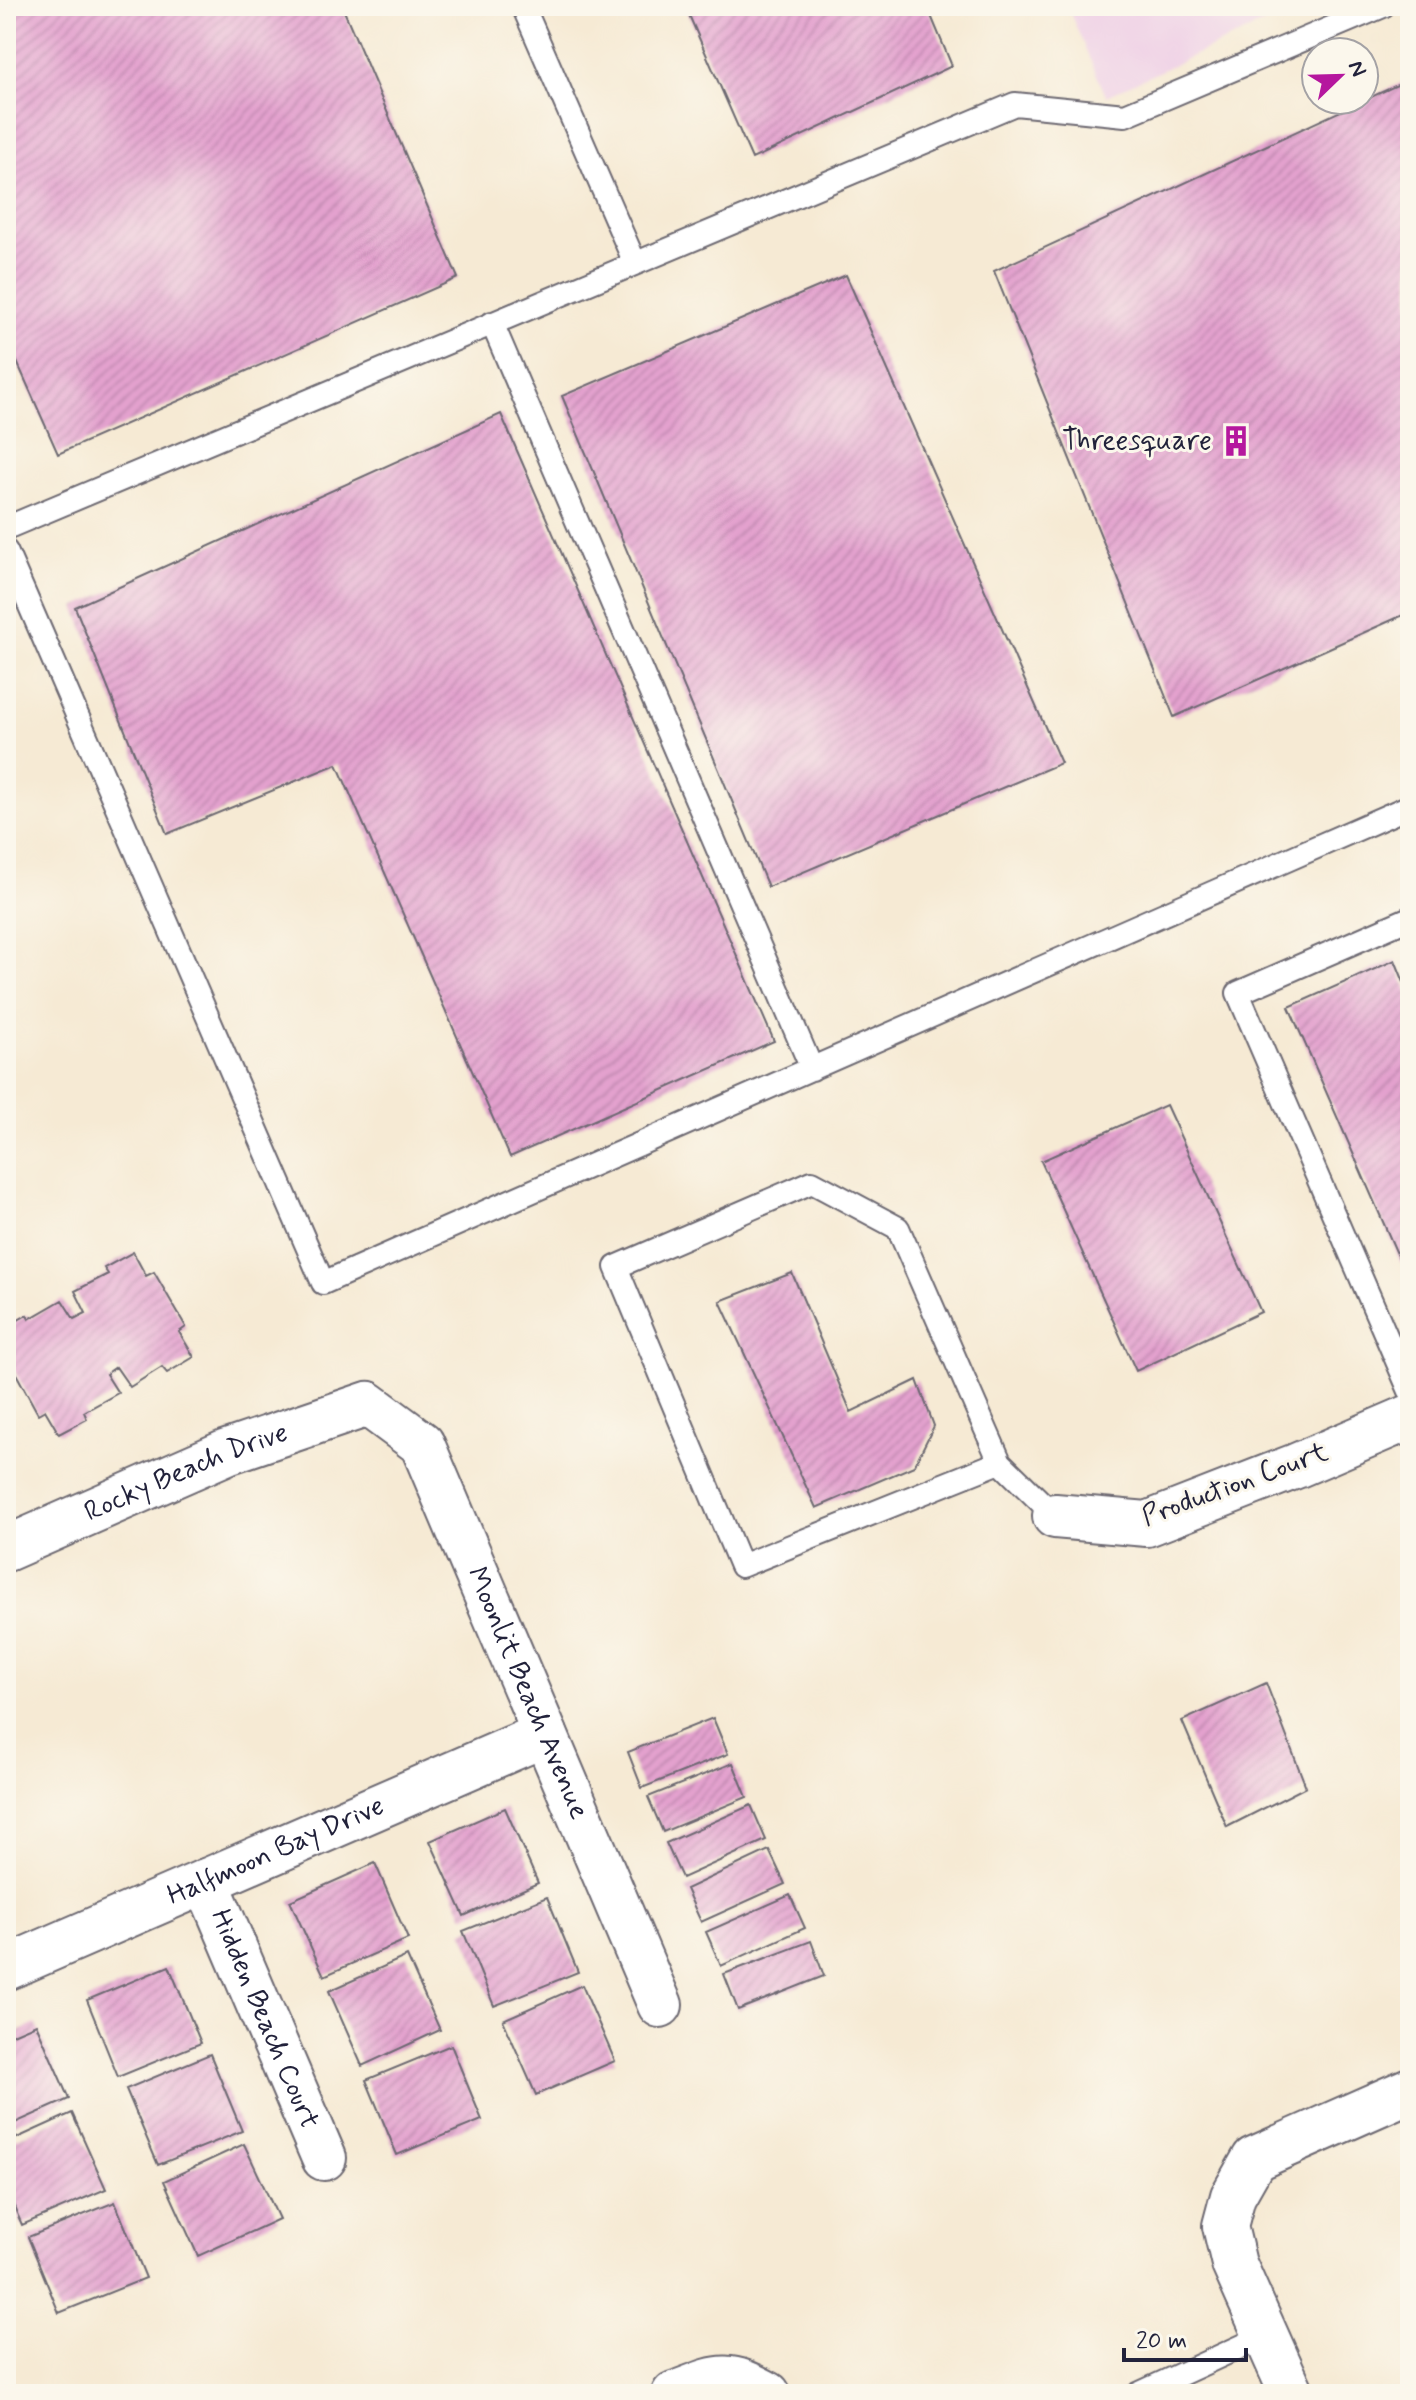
<svg xmlns="http://www.w3.org/2000/svg" width="1416" height="2400" viewBox="0 0 1416 2400" font-family="Mynerve,sans-serif">
<defs>
<pattern id="building-hatch" width="6" height="6" patternUnits="userSpaceOnUse" patternTransform="scale(2)"><rect width="6" height="6" fill="#e3a1ce"/><path d="M-1 1l2-2M0 6l6-6M5 7l2-2" fill="none" stroke="#c28ab2"/></pattern>
</defs>
<rect width="100%" height="100%" fill="#fbf7ec"/>
<filter id="ink" filterUnits="userSpaceOnUse"><feTurbulence type="fractalNoise" baseFrequency=".0125" numOctaves="2"/><feDisplacementMap in="SourceGraphic" scale="16" xChannelSelector="R" yChannelSelector="G"/><feConvolveMatrix kernelMatrix="1 2 1 2 8 2 1 2 1" color-interpolation-filters="sRGB"/></filter>
<filter id="wash" filterUnits="userSpaceOnUse"><feTurbulence type="fractalNoise" baseFrequency=".006" numOctaves="4" result="noise"/><feDisplacementMap in="SourceGraphic" scale="32" xChannelSelector="R" yChannelSelector="G"/><feGaussianBlur stdDeviation="1.8" result="paint"/><feColorMatrix in="noise" values="0 0 0 0 0 0 0 0 0 0 0 0 0 0 0 0 0 1.4 0 .05"/><feComposite in="paint" operator="in"/></filter>
<g filter="url(#wash)">
<rect width="100%" height="100%" fill="#f6ead4"/>
<path fill="#efd0e6" d="M1067 6H1301L1106 96Z"/>
<g id="blocks">
<path fill="url(#building-hatch)" d="M6 6H342L458 278 58 454 6 337Z
M685 6H927L952 66 752 159Z
M1410 79V612L1174 717 994 271Z
M846 275 1061 763 768 887 562 396Z
M501 414 774 1041 510 1157 337 764 167 834 75 607Z
M1395 960 1410 997V1260L1401 1263 1289 1007Z
M1166 1105 1261 1312 1136 1371 1041 1161Z
M133 1252 146 1276 154 1272 186 1327 179 1332 194 1357 167 1373 162 1367 130 1387 116 1367 106 1374 118 1393 84 1412 87 1419 59 1434 45 1410 38 1414 7 1357 13 1355 6 1344V1327L27 1315 29 1319 62 1300 74 1319 86 1313 75 1291 108 1274 104 1268Z
M792 1273 851 1412 917 1380 934 1426 914 1466 816 1508 720 1301Z
M1266 1683 1306 1787 1227 1827 1182 1721Z
M713 1718 728 1754 642 1788 628 1752Z
M733 1763 747 1797 663 1832 648 1797Z
M751 1805 766 1840 682 1878 666 1843Z
M505 1808 538 1883 464 1916 430 1841Z
M769 1850 785 1884 701 1922 686 1889Z
M375 1863 408 1939 324 1976 290 1901Z
M790 1895 805 1928 721 1966 706 1932Z
M547 1897 578 1972 494 2006 463 1931Z
M811 1941 824 1976 738 2010 724 1974Z
M407 1956 440 2030 362 2066 329 1991Z
M169 1966 201 2043 118 2077 87 2000Z
M582 1985 615 2061 536 2095 503 2020Z
M36 2024 69 2099 6 2127V2037Z
M451 2045 482 2120 397 2155 366 2080Z
M210 2054 242 2131 158 2165 126 2089Z
M72 2113 106 2189 22 2225 6 2188V2143Z
M244 2144 279 2219 198 2256 164 2181Z
M115 2202 146 2278 59 2313 28 2237Z"/>
</g>
</g>
<g filter="url(#ink)">
<use href="#blocks" fill-opacity="0" stroke="#6c6871" stroke-width="2"/>
<g fill="none" stroke-linecap="round" stroke-linejoin="round">
<defs>
<path id="lane" d="M523 6 635 263
M492 323 812 1069
M6 528 1015 104 1125 115 1383 6
M6 551 323 1283 1410 806
M1410 918 1238 993 1410 1391
M1000 1462 741 1566 616 1267 812 1182 898 1228 1000 1462 1055 1516
M1138 2394 1266 2335"/>
<g id="street">
<path d="M1055 1516 1147 1524 1296 1466 1410 1417"/>
<path id="s1" d="M6 1549 227 1452 368 1404 422 1444 660 2005"/>
<path id="s2" d="M206 1881 324 2158"/>
<path id="s3" d="M6 1968 545 1734"/>
<path d="M674 2394C719 2377 724 2370 768 2394"/>
<path d="M1292 2394 1234 2264 1225 2226 1233 2196 1254 2159 1410 2090"/>
</g>
</defs>
<use href="#lane" stroke="#6c6871" stroke-width="26"/>
<use href="#street" stroke="#6c6871" stroke-width="48"/>
<use href="#lane" stroke="#fff" stroke-width="22"/>
<use href="#street" stroke="#fff" stroke-width="44"/>
</g>
</g>
<defs>
<symbol id="building-bare" viewBox="-9 -9 18 18"><path d="M-4-6H4V6H1V3H-1V6H-4ZM-2.5-4.3h1.7v1.8h-1.7ZM.8-4.3h1.7v1.8H.8ZM-2.5-1h1.7V.8h-1.7ZM.8-1h1.7V.8H.8Z" fill="#b5179e" stroke="#fbf7ec" stroke-width="2.5" paint-order="stroke"/></symbol>
</defs>
<g fill-rule="evenodd">
<use href="#building-bare" x="1214" y="419" width="44" height="44"/>
</g>
<g text-anchor="middle" dominant-baseline="central" stroke-width="6" stroke-linejoin="round" paint-order="stroke">
<g font-size="28" fill="#22223b" stroke="#fbf7ec" text-anchor="end">
<text x="1212" y="441">Threesquare</text>
</g>
<g font-size="28" fill="#22223b" stroke="#fbf7ec">
<text stroke="none"><textPath href="#s1" startOffset="196">Rocky Beach Drive</textPath></text>
<text transform="translate(1235 1485) rotate(-20)">Production Court</text>
<text stroke="none"><textPath href="#s1" startOffset="728">Moonlit Beach Avenue</textPath></text>
<text stroke="none"><textPath href="#s3" startOffset="294">Halfmoon Bay Drive</textPath></text>
<text stroke="none"><textPath href="#s2" startOffset="150">Hidden Beach Court</textPath></text>
</g>
</g>
<rect width="1416" height="2400" fill="none" stroke="#fbf7ec" stroke-width="32"/>
<g transform="translate(1340 76) rotate(67)"><circle r="38" fill="#fbf7ec" stroke="#a4a2a5" stroke-width="2"/>
<path d="M0-6L14 30L0 20L-14 30Z" fill="#b5179e"/>
<text y="-12" font-size="22" font-weight="bold" text-anchor="middle" fill="#22223b">N</text>
</g>
<path d="M1124 2348v12h122v-12" fill="none" stroke="#22223b" stroke-width="4"/>
<text x="1136" y="2348" font-size="24" fill="#22223b" stroke="#fbf7ec" stroke-width="6" paint-order="stroke">20 m</text>
</svg>
